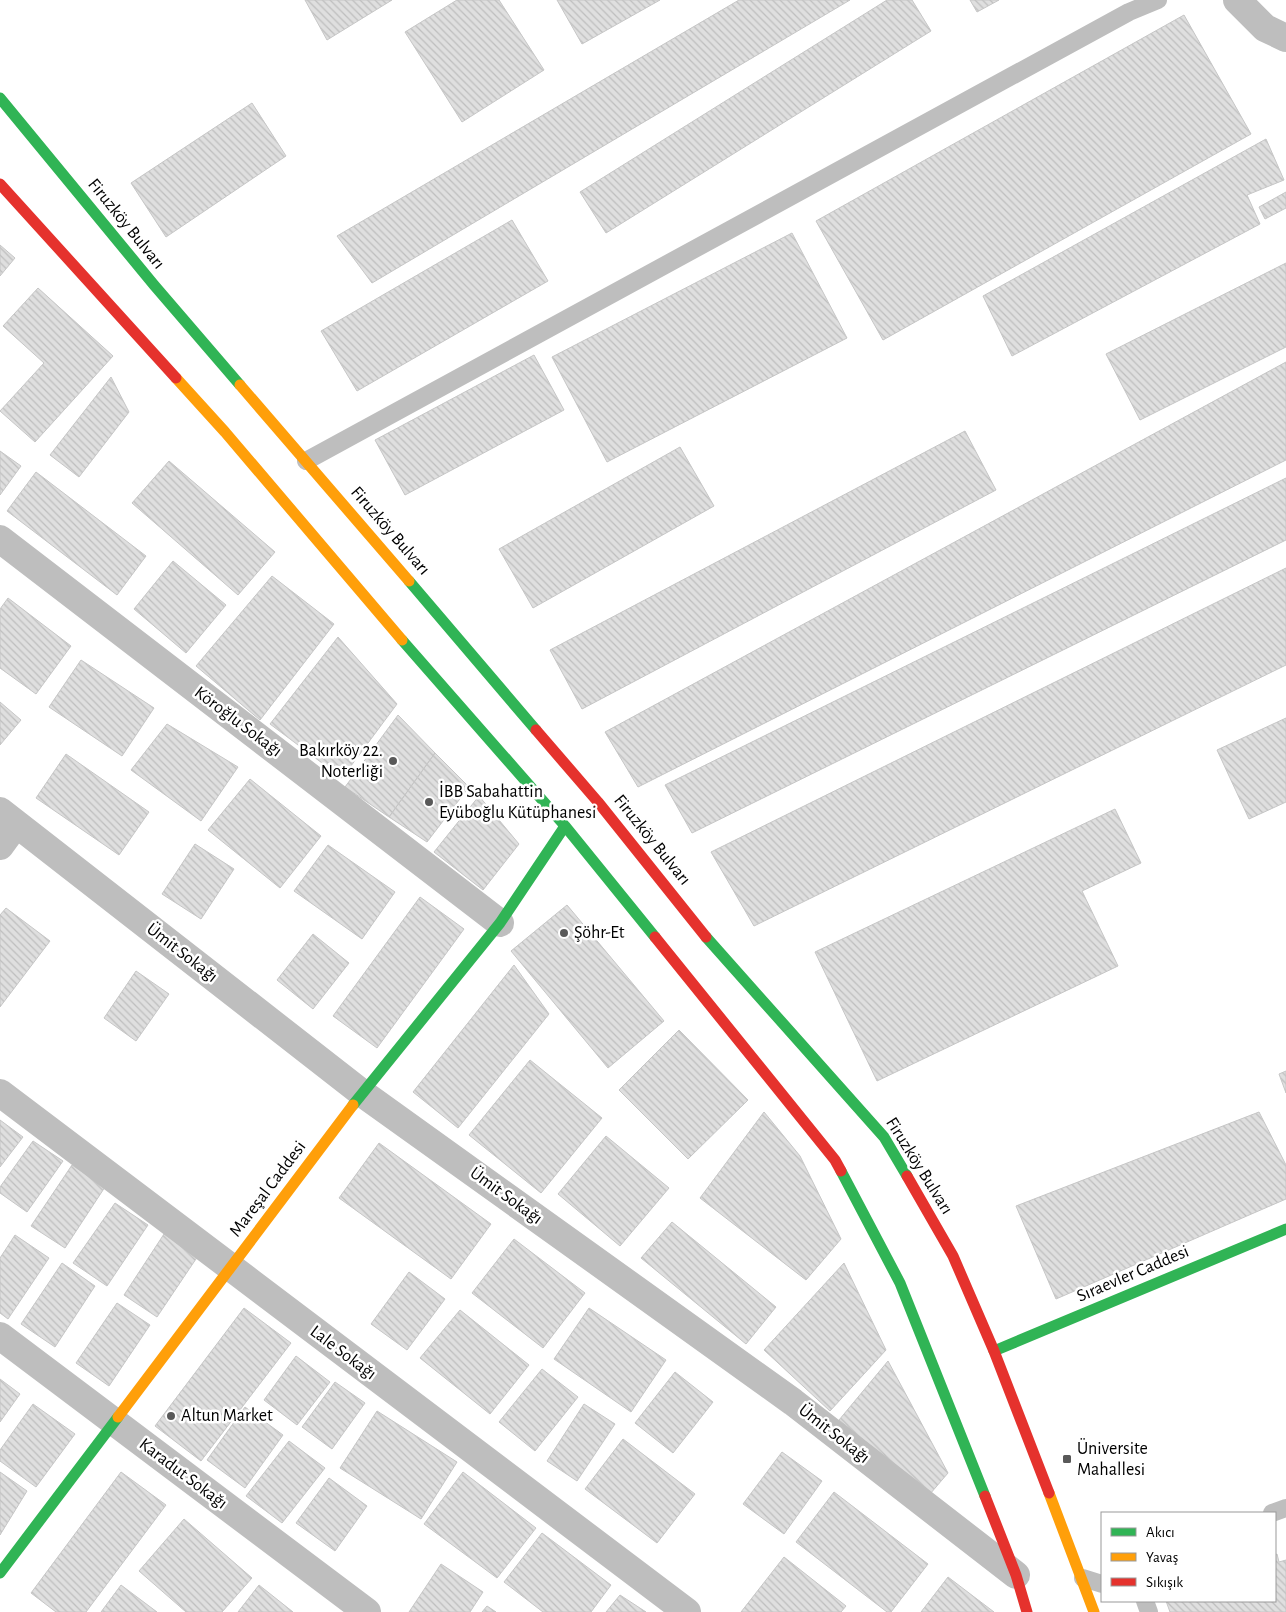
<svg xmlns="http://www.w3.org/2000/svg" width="1286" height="1612" viewBox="0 0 1286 1612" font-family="'Alegreya Sans',sans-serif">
<defs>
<pattern id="building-back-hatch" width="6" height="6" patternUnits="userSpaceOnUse" patternTransform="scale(1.25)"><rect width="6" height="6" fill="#dfdfdf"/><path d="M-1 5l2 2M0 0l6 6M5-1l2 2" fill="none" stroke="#bebebe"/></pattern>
</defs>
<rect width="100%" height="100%" fill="#fff"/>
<path fill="url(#building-back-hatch)" stroke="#c6c6c6" d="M305 0H392L327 40Z
M457 0H499L544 70 462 122 405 32Z
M557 0H660L582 44Z
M739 0H850L372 283 337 236Z
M887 0H912L931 31 606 233 580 192Z
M970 0H999L977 12Z
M1184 15 1251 134 883 340 816 221Z
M252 103 286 156 166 237 131 183Z
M1266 139 1284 180 1247 195 1260 224 1012 356 983 296Z
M1286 192V208L1265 219 1259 207Z
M512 220 548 281 357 391 321 331Z
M792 233 847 338 607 462 552 357Z
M0 245 15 258 0 276Z
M1286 263V347L1140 420 1106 354Z
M38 288 113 356 35 442 0 411 44 363 3 326Z
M534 355 564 410 405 495 375 440Z
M1286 362V460L638 787 605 732Z
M111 377 129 412 79 477 50 455Z
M965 431 996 490 582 709 550 650Z
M680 447 714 506 533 608 499 549Z
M0 451 21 466 0 495Z
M169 461 275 552 238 595 132 503Z
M36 472 146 556 117 595 7 511Z
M1286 478V540L692 833 665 785Z
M173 561 226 605 186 653 134 609Z
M1286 568V665L754 926 711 852Z
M272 576 334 624 260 720 196 666Z
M8 598 71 646 36 694 0 668V609Z
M338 637 397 704 342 778 270 724Z
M81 660 154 708 122 756 49 707Z
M0 702 21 720 0 745Z
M398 715 435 753 389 817 345 787Z
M1286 718V802L1249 819 1217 750Z
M167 724 238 767 201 821 131 770Z
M435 753 469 787 427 842 389 817Z
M66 754 149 812 119 855 36 798Z
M250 779 321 836 280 888 208 830Z
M479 796 519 844 483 890 434 852Z
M1115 809 1141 863 1082 891 1118 966 877 1081 815 952Z
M195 844 234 869 201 919 162 894Z
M328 845 395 892 362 939 294 891Z
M420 897 464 929 377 1048 333 1016Z
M567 905 664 1021 608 1068 511 951Z
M6 908 50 941 0 1007V915Z
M313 934 349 963 313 1009 277 980Z
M514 965 549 1014 458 1128 413 1092Z
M136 971 169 994 136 1041 104 1018Z
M679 1030 748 1100 688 1159 619 1090Z
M530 1060 602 1118 541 1193 469 1135Z
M1286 1071V1093L1279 1074Z
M764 1112 800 1156 841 1239 806 1280 700 1198Z
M1259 1112 1286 1165V1199L1056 1299 1016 1206Z
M0 1120 23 1137 0 1167Z
M606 1136 669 1188 620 1246 558 1194Z
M33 1141 63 1161 27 1212 0 1193V1187Z
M379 1143 491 1224 451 1279 339 1198Z
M72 1165 105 1187 65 1248 31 1226Z
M115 1203 148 1225 107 1286 73 1263Z
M672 1222 776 1307 746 1344 641 1258Z
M164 1234 198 1256 157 1317 124 1295Z
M15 1235 49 1258 8 1319 0 1313V1258Z
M514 1239 585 1293 543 1348 472 1293Z
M62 1263 95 1286 55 1347 21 1324Z
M844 1263 886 1350 830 1411 764 1350Z
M409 1272 445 1299 407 1350 371 1324Z
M117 1303 150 1325 109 1386 76 1363Z
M244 1308 291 1343 201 1461 155 1426Z
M589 1308 666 1360 631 1412 554 1359Z
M460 1310 529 1365 490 1414 420 1358Z
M296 1356 330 1382 297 1425 264 1400Z
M888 1361 948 1473 930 1494 839 1420Z
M542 1369 578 1397 535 1451 499 1422Z
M675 1372 713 1402 673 1453 635 1423Z
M0 1379 20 1394 0 1422Z
M335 1382 365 1403 332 1449 302 1427Z
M33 1404 75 1434 36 1487 0 1461V1450Z
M584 1404 615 1424 577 1481 547 1461Z
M245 1407 283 1435 245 1488 207 1460Z
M377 1411 457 1462 421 1519 340 1468Z
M623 1439 695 1494 657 1543 585 1489Z
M289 1441 325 1468 282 1523 246 1496Z
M782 1452 822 1481 784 1534 743 1504Z
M0 1472 27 1491 0 1535Z
M121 1472 166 1505 86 1612H56L31 1593Z
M463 1472 536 1528 497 1578 424 1524Z
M329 1478 367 1506 335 1551 296 1523Z
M834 1492 928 1564 891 1612H887L796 1542Z
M184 1519 252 1578 222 1612H186L139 1571Z
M542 1533 611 1585 591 1612H543L504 1582Z
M1277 1554 1279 1562 1286 1560V1612H1170L1166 1601H1275V1555Z
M784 1557 846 1606 841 1612H741Z
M441 1564 483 1592 470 1612H409Z
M948 1577 994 1612H921Z
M121 1585 157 1612H101Z
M259 1585 293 1612H238Z
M620 1595 646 1612H606Z
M487 1606 496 1612H482Z"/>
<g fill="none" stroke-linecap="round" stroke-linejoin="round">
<path stroke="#bebebe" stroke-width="18" d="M306 461 1129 12 1158 0
M1272 1513 1286 1508
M1083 1578 1102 1584
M1145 1601 1149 1612"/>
<path stroke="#bebebe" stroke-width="28" d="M1237 0 1265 28 1286 38
M0 539 500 923
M0 811 362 1093 793 1402 1016 1575
M0 846 16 824
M0 1093 687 1612
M0 1336 367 1612"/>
<path stroke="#30b455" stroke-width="11" d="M0 98 154 285 240 385
M409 581 536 730
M402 640 565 826 655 937
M706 937 884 1137 907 1176
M353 1105 500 923 565 826
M841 1171 900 1283 985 1496
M994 1351 1286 1229
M0 1573 118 1417"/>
<path stroke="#ff9f0a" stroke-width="11" d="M176 378 225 432 402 640
M240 385 409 581
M118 1417 353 1105
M1049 1493 1094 1612"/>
<path stroke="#e5322d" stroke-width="11" d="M0 184 176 378
M536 730 598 802 706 937
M655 937 835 1160 841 1171
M907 1176 953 1256 994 1351 1049 1493
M985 1496 1016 1575 1027 1612"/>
</g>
<g fill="#595959" stroke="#fff" stroke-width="2">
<circle cx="393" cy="761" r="5"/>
<circle cx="429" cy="802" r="5"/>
<circle cx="564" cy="933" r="5"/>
<circle cx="171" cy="1416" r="5"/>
<rect x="1062" y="1454" width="10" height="10" rx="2.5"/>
</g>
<g text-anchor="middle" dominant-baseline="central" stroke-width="5" stroke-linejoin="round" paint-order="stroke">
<g font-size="18" fill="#000" stroke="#fff">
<text transform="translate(126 224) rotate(51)">Firuzköy Bulvarı</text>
<text transform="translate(390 531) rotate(49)">Firuzköy Bulvarı</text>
<text transform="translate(238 722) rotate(37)">Köroğlu Sokağı</text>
<text transform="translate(652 840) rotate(51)">Firuzköy Bulvarı</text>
<text transform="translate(182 953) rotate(38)">Ümit Sokağı</text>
<text transform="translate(919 1166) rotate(58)">Firuzköy Bulvarı</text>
<text transform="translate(268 1189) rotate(-53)">Mareşal Caddesi</text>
<text transform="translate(506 1196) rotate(36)">Ümit Sokağı</text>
<text transform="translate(1133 1274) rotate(-23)">Sıraevler Caddesi</text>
<text transform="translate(343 1353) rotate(37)">Lale Sokağı</text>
<text transform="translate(834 1434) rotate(38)">Ümit Sokağı</text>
<text transform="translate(183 1474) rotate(37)">Karadut Sokağı</text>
</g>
<g font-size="18" fill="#000" stroke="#fff" text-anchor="start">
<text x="383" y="751" text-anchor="end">Bakırköy 22.<tspan x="383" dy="21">Noterliği</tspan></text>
<text x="439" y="792">İBB Sabahattin<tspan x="439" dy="21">Eyüboğlu Kütüphanesi</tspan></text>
<text x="574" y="933">Şöhr-Et</text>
<text x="181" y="1416">Altun Market</text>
<text x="1077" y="1449">Üniversite<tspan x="1077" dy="21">Mahallesi</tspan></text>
</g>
</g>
<rect x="1101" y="1512" width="175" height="90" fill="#ffffff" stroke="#999999"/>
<rect x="1111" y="1528" width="25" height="8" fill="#30b455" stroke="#999999"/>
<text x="1146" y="1537" font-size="15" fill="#000000">Akıcı</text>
<rect x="1111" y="1553" width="25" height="8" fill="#ff9f0a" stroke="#999999"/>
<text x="1146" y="1562" font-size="15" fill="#000000">Yavaş</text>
<rect x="1111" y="1578" width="25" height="8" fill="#e5322d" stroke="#999999"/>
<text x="1146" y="1587" font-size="15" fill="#000000">Sıkışık</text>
</svg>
